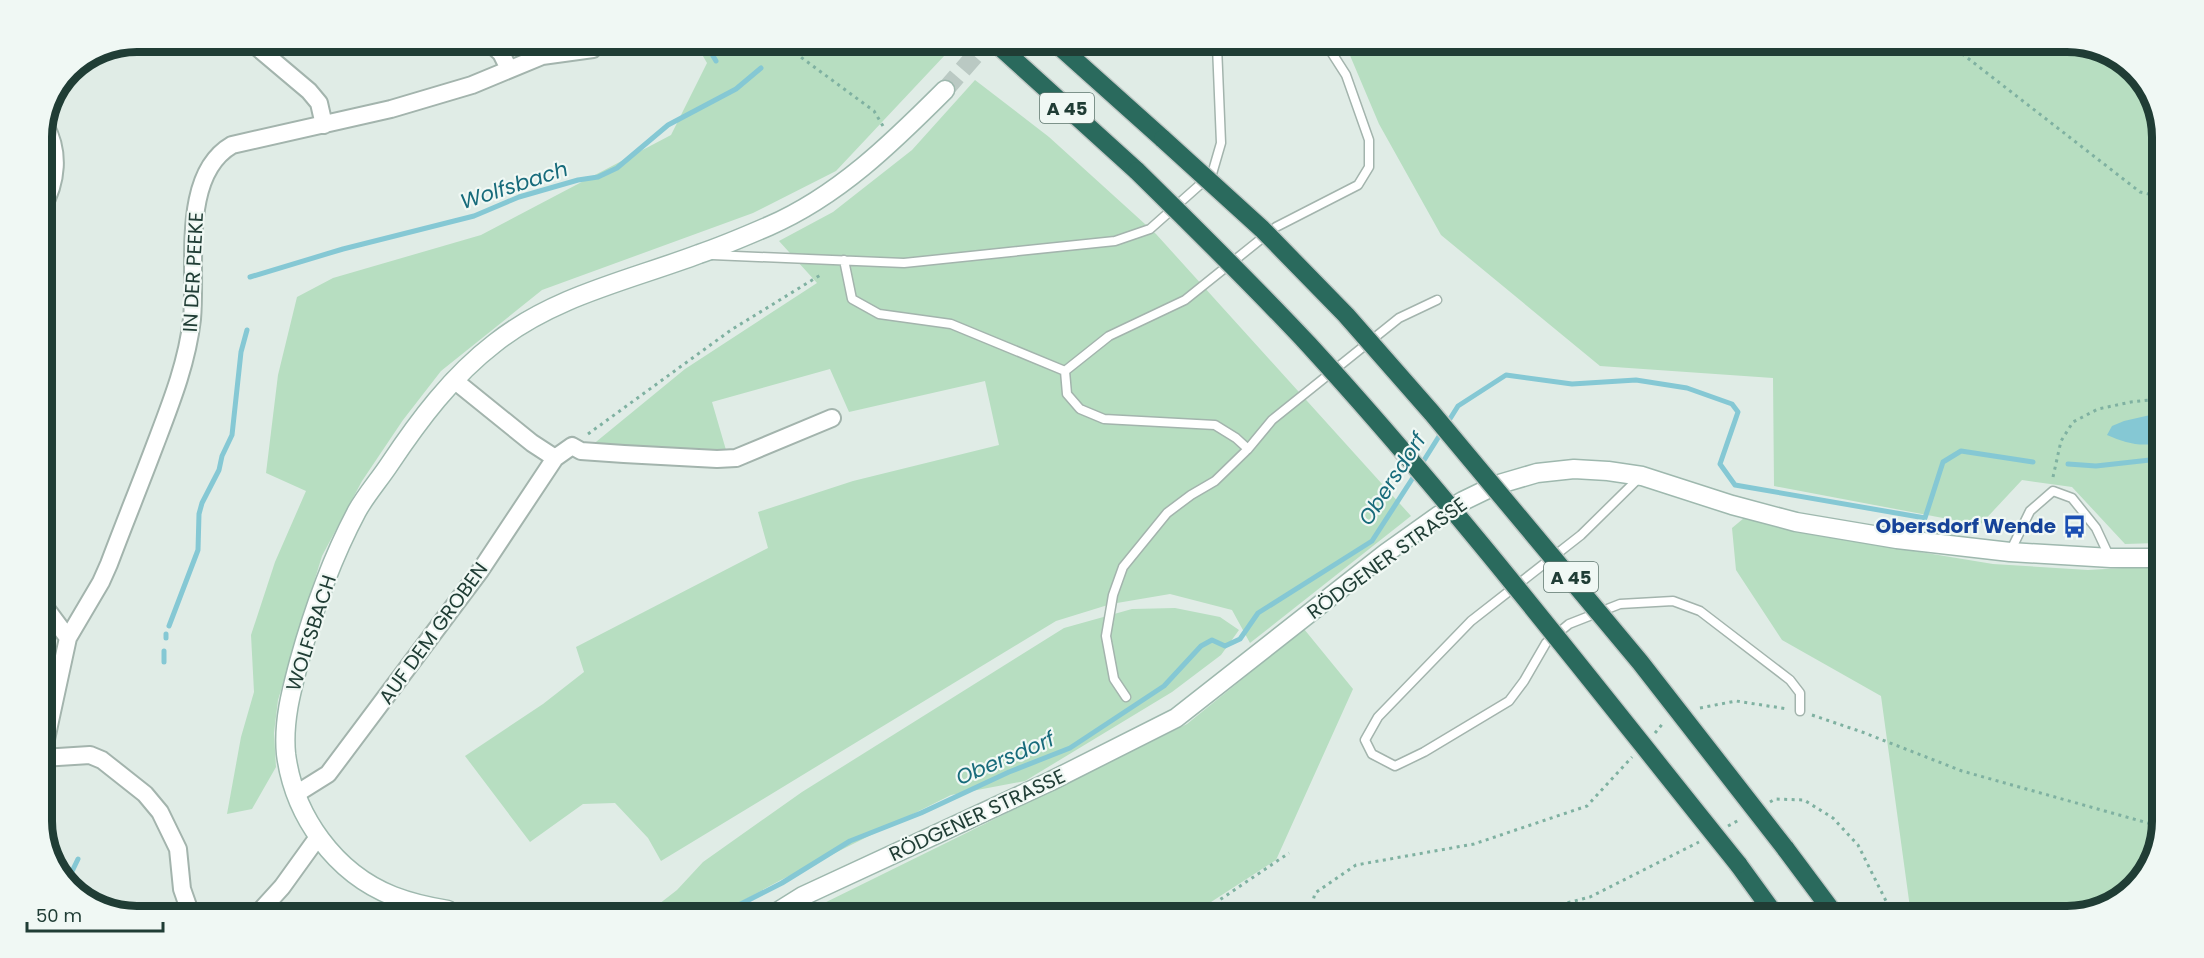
<svg xmlns="http://www.w3.org/2000/svg" width="2204" height="958" viewBox="0 0 2204 958" font-family="Poppins,sans-serif">
<rect width="100%" height="100%" fill="#e0ece6"/>
<path fill="#b7dec1" d="M696 44 943 45 945 55 836 171 753 213 542 290 441 371 403 420 362 481 322 556 278 700 274 733 276 767 252 809 227 814 241 737 254 692 251 635 275 562 306 491 266 473 278 375 297 297 333 278 481 235 671 135 707 63Z
M1346 46 2103 49 2142 80 2162 132 2158 543 2125 544 2072 487 2022 480 1980 525 1774 486 1773 378 1600 366 1441 235 1379 124Z
M975 80 1049 137 1156 234 1411 516 1250 643 1232 610 1170 594 1111 604 1056 621 661 861 648 838 615 803 583 804 530 842 465 756 543 704 584 672 576 647 768 548 758 512 853 481 999 445 985 381 849 412 830 369 712 402 726 450 688 453 591 446 685 369 817 283 779 241 833 212 912 150Z
M1744 518 1823 536 1993 564 2088 570 2158 566 2155 857 2120 900 2067 916 1911 915 1881 696 1782 640 1736 570 1732 528Z
M1175 608 1220 617 1239 630 1221 655 1172 692 1025 781 951 795 779 881 724 911H692L684 909 682 911H650L677 890 703 862 802 792 1064 628 1132 609Z
M1304 629 1353 689 1276 860 1211 902V913L808 911 1187 724Z"/>
<path fill="#85c8d4" d="M2159 413V443C2140 447 2125 443 2107 435L2112 426 2124 421Z"/>
<g fill="none" stroke-linecap="round" stroke-linejoin="round">
<path stroke="#85c8d4" stroke-width="5" d="M706 44 716 61
M250 277 343 249 474 216 519 197 578 180 598 177 617 168 668 125 736 89 761 68
M2068 464 2096 466 2159 459
M1421 465 1458 406 1506 375 1572 384 1636 380 1687 388 1732 404 1738 412 1720 464 1735 485 1925 518 1943 462 1961 451 2033 462
M169 626 198 550 199 514 202 503 219 470 222 456 232 435 241 352 247 330
M166 638V634
M164 662V651
M67 882 78 859
M727 911 782 883 850 841 921 813 1009 772 1070 748 1164 686 1201 646 1212 640 1225 646 1240 639 1258 613 1372 541 1416 473"/>
<path stroke="#bac9c3" stroke-width="18" stroke-dasharray="18 9" stroke-linecap="butt" d="M945 90 984 45"/>
<defs>
<path id="service" d="M712 255 904 263 1115 241 1150 229 1212 174 1221 143 1217 46
M844 260 852 299 879 314 951 324 1065 371
M1248 449 1236 438 1215 425 1104 419 1080 409 1067 394 1065 371 1109 336 1185 300 1276 227 1358 185 1369 167V140L1346 75 1330 50 1324 46
M1641 476 1581 535 1471 621 1378 717 1365 740 1372 754 1395 766 1424 752 1509 701 1524 681 1546 643 1569 624 1620 604 1673 601 1700 611 1790 680 1800 693V711
M2010 552 2030 511 2053 491 2072 498 2096 528 2110 558
M1126 697 1114 679 1106 636 1113 595 1123 567 1167 513 1191 495 1215 481 1248 449 1272 420 1399 318 1437 300"/>
<path id="minor" d="M251 42 309 91 319 103 324 125
M490 43 501 53 509 69
M42 208C57 182 60 152 45 125
M454 380 532 443 555 458 572 446 581 451 624 454 717 459 736 458 832 418
M42 603 68 638
M42 758 68 638 101 582 109 564C124 524 140 485 155 445 171 403 187 363 192 319 197 266 180 175 232 145L391 109 472 85 542 56 593 49
M42 758 90 755 102 760 145 794 160 812 178 849 182 889 189 909
M296 794 328 774 480 571 555 458
M262 909 282 887 318 837"/>
<path id="secondary" d="M448 910C429 907 411 903 393 896 335 873 294 816 286 754 283 722 291 692 299 662 313 611 332 558 357 511 366 495 379 480 389 465 419 420 452 376 495 343 554 296 630 280 699 254 723 246 746 236 769 226 838 196 892 143 945 90
M779 911 803 896 1051 781 1176 718 1386 553 1438 516 1463 501 1496 485 1537 473 1574 469 1608 471 1642 476 1732 505 1796 522 1897 539 2010 552 2111 558H2158"/>
<path id="motorway" d="M998 45 1137 171
M1058 45 1163 139
M1785 848 1835 915
M1738 864 1775 915"/>
</defs>
<use href="#service" stroke="#a3b4ad" stroke-width="11"/>
<use href="#minor" stroke="#a3b4ad" stroke-width="20"/>
<use href="#secondary" stroke="#9eb8ae" stroke-width="21"/>
<use href="#motorway" stroke="#c1c9c6" stroke-width="21"/>
<path stroke="#7fb1a1" stroke-width="3" stroke-dasharray="3 4.5" stroke-linecap="butt" d="M783 44 874 111 883 126
M1956 49 2140 192 2161 197
M588 434 731 330 822 274
M2053 477 2061 441 2073 422 2098 409 2131 402 2159 399
M1700 708 1736 701 1788 709
M1812 715 1862 732 1962 771 2155 825
M1655 733 1664 722
M1770 802 1775 799 1804 800 1833 818 1858 845 1893 915
M1728 826 1741 819
M1217 913 1218 901 1289 853
M1310 913 1315 893 1356 865 1474 844 1587 806 1632 757
M1524 914 1590 897 1699 842"/>
<use href="#service" stroke="#fff" stroke-width="8"/>
<use href="#minor" stroke="#fff" stroke-width="16"/>
<use href="#secondary" stroke="#fff" stroke-width="18"/>
<use href="#motorway" stroke="#2a6a5d" stroke-width="18"/>
<defs>
<path id="motorway-bridge" d="M1163 139 1262 229 1346 315 1432 413 1640 662 1785 848
M1137 171C1195 228 1253 285 1309 345 1460 510 1597 689 1738 864"/>
</defs>
<use href="#motorway-bridge" stroke="#c1c9c6" stroke-width="21" stroke-linecap="butt"/>
<use href="#motorway-bridge" stroke="#2a6a5d" stroke-width="18"/>
</g>
<defs>
<symbol id="bus-bare" viewBox="-9 -9 18 18"><path d="M-5-6H5V4H4V6H2V4H-2V6H-4V4H-5ZM-3.5-4V0h7V-4ZM-3.5 1.2v1.5H-2V1.2ZM2 1.2v1.5H3.5V1.2Z" fill="#1a4fb4" stroke="#f0f8f4" stroke-width="2.5" paint-order="stroke"/></symbol>
</defs>
<g fill-rule="evenodd">
<use href="#bus-bare" x="2058" y="510" width="33" height="33"/>
</g>
<g text-anchor="middle" dominant-baseline="central" stroke-width="4.5" stroke-linejoin="round" paint-order="stroke">
<g fill="#f0f8f4" stroke="#5e756e" stroke-width="1.5">
<rect x="1040" y="93" width="54" height="30" rx="4.5"/>
<rect x="1544" y="562" width="54" height="30" rx="4.5"/>
</g>
<g font-size="18" font-weight="bold" fill="#203d35">
<text x="1067" y="108">A 45</text>
<text x="1571" y="577">A 45</text>
</g>
<g font-size="20" fill="#203d35" stroke="#f0f8f4">
<text transform="translate(193 272) rotate(-87)">IN DER PEEKE</text>
<text transform="translate(1387 558) rotate(-36)">RÖDGENER STRASSE</text>
<text transform="translate(311 633) rotate(-72)">WOLFSBACH</text>
<text transform="translate(433 633) rotate(-54)">AUF DEM GROBEN</text>
<text transform="translate(977 815) rotate(-25)">RÖDGENER STRASSE</text>
</g>
<g font-size="20" font-weight="bold" fill="#164399" stroke="#f0f8f4" text-anchor="end">
<text x="2056" y="526">Obersdorf Wende</text>
</g>
<g font-size="21" font-style="italic" fill="#176b7b" stroke="#f0f8f4">
<text transform="translate(514 185) rotate(-18)">Wolfsbach</text>
<text transform="translate(1392 479) rotate(-57)">Obersdorf</text>
<text transform="translate(1005 758) rotate(-23)">Obersdorf</text>
</g>
</g>
<path d="M0 0H2204V958H0ZM137 52H2067A85 85 0 0 1 2152 137V821A85 85 0 0 1 2067 906H137A85 85 0 0 1 52 821V137A85 85 0 0 1 137 52Z" fill="#f0f8f4" fill-rule="evenodd"/>
<path fill="none" stroke="#203d35" stroke-width="8" d="M137 52H2067A85 85 0 0 1 2152 137V821A85 85 0 0 1 2067 906H137A85 85 0 0 1 52 821V137A85 85 0 0 1 137 52Z"/>
<path d="M27 922v9h136v-9" fill="none" stroke="#203d35" stroke-width="3"/>
<text x="36" y="922" font-size="18" fill="#203d35" stroke="#f0f8f4" stroke-width="4.5" paint-order="stroke">50 m</text>
</svg>
